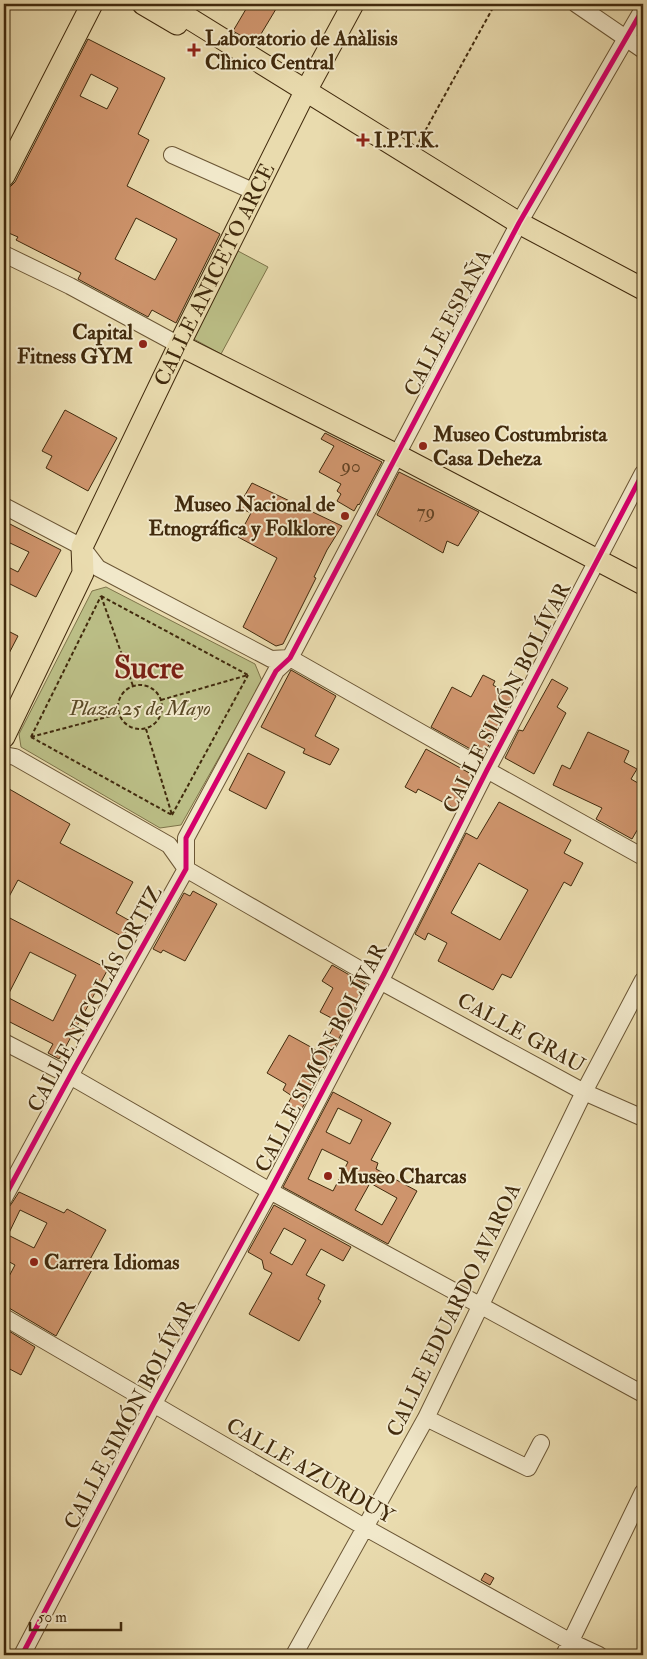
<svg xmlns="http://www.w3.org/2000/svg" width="647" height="1659" viewBox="0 0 647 1659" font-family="'IM FELL Double Pica',serif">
<rect width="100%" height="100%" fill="#e9dbae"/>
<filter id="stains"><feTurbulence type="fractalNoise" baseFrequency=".004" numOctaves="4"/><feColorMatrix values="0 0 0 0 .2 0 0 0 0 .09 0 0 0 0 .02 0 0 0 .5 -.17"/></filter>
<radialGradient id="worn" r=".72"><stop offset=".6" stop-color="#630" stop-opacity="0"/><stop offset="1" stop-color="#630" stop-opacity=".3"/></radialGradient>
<path fill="#bbbe86" stroke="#7e744a" d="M238 251 268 267 221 354 192 338Z
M106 587 255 664 262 681 181 825 160 828 21 747 19 734 92 591Z"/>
<path fill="#ce946c" stroke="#412a0d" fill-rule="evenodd" d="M249 4H279L255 44 233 31Z
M88 39 165 78 138 134 149 140 127 186 220 234 176 323 152 310 148 317 78 279 81 273 16 240 18 237 4 231V193L6 188 11 186 15 182ZM91 74 118 88 107 109 80 96ZM136 218 177 239 155 280 115 259Z
M65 410 117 438 88 491 46 468 52 456 42 451Z
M325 433 382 462 359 505 358 504 354 511 337 501 341 494 337 491 341 484 319 472 334 446 321 439Z
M399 472 479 512 458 546 447 541 443 553 377 515Z
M252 483 342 526 327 550 314 577 316 578 283 644 276 646 243 627 277 558 238 537 251 513 238 507Z
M4 521 61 550 36 597 4 581V565L18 572 29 552 10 543 4 555Z
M4 629 18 636 4 663Z
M291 670 336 696 315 736 339 749 330 765 303 753 305 749 261 727Z
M483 675 495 681 493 685 514 697 483 756 431 727 452 687 471 697Z
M552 679 568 688 557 707 566 713 534 774 505 758 519 730 523 731Z
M588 732 629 751 624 762 637 769 631 779 643 786V820L632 839 596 819 602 808 553 785 562 765 570 769Z
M426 749 473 775 456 809 418 789 416 793 405 787Z
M248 753 285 772 266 809 229 790Z
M4 786 70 824 60 843 133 882 116 913 132 922 123 937 18 880 4 906Z
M499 802 571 840 564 853 583 863 571 886 564 882 511 978 502 974 493 990 438 961 447 943 428 933 425 940 415 934 466 833 477 839ZM479 863 528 890 500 940 451 913Z
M193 891 217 904 185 961 163 950 161 953 153 949 184 893 190 896Z
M4 915 108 969 59 1059 48 1053 53 1044 4 1019ZM30 952 76 975 53 1021 7 997Z
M332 965 367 985 298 1116 285 1109 292 1096 283 1090 286 1084 267 1073 289 1035 318 1051 323 1043 324 1044 337 1021 320 1012 333 988 322 981Z
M333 1092 391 1123 371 1160 378 1163 376 1169 417 1191 388 1244 283 1187ZM338 1108 362 1120 350 1144 326 1132ZM322 1149 348 1162 333 1191 308 1179ZM370 1183 397 1198 382 1225 355 1210Z
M19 1192 64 1213 67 1209 106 1230 87 1265 93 1268 56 1336 9 1308 4 1307V1286L15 1265 4 1259V1208L9 1207 12 1203ZM20 1210 47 1223 34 1248 8 1235Z
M274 1205 351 1247 343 1261 321 1249 306 1275 325 1285 318 1299 321 1301 299 1341 249 1314 272 1273 264 1269 262 1260 248 1252ZM284 1228 306 1240 292 1265 270 1253Z
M4 1328 35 1347 21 1375 4 1366Z
M485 1573 494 1578 490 1585 481 1580Z"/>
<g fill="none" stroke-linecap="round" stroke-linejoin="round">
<defs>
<path id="minor" d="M576 4 643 50
M172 155 255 192
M4 254 70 286 179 345
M4 506 82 547 98 568 271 659 290 658
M290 658 487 770 643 857
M4 755 15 757 169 845 186 869 380 981 584 1092 643 1118
M4 1042 70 1076 270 1191 643 1394
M4 1198 75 1067 186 869V838L276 671 290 658 519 223 643 9
M4 1317 366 1528 571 1642 599 1655
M426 1418 528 1468 541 1443
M22 1655 153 1405 270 1191 384 974 487 770 643 473
M294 1655 426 1418 584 1092 643 980
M564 1655 643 1492"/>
<g id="major">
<path d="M143 4 177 24"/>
<path d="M166 4 519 223 643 289"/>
<path d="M4 176 92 4"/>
<path d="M179 345 397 455 643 584"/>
<path id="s1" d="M4 737 83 573 82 547 179 345 301 100 353 4"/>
</g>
</defs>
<use href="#minor" stroke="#6b5635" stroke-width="18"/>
<use href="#major" stroke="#412a0d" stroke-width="23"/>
<path stroke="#412a0d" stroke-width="2" stroke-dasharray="4 2.5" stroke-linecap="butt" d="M419 142 495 4
M101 596 248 675
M101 596 133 686
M118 707a22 22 0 1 1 44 0a22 22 0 1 1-44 0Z
M161 700 248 675
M146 729 172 815
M31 737 172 815
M31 737 101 596
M31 737 118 714
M172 815 248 675"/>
<use href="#minor" stroke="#f1e8ca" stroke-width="16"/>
<use href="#major" stroke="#e9dbae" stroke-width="21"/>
<defs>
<path id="cycleway" d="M4 1198 75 1067 186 869V838L276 671 290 658 519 223 643 9
M22 1655 153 1405 270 1191 384 974 487 770 643 473"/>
</defs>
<use href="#cycleway" stroke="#f1e8ca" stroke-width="8"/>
<use href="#cycleway" stroke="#d6006c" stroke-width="5"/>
</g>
<g fill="#8f2418" stroke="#f1e8ca" stroke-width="2">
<path d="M191.5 42.5h5v5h5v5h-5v5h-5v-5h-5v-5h5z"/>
<path d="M360.5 132.5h5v5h5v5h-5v5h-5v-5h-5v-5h5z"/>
<circle cx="143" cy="344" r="5"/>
<circle cx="423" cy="446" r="5"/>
<circle cx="345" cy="516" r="5"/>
<circle cx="328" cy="1176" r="5"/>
<circle cx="34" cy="1262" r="5"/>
</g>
<g text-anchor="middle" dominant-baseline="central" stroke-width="4" stroke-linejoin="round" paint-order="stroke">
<g font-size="19" fill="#644425">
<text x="351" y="466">90</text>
<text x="426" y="512">79</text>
</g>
<g font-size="21" font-weight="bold" fill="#412a0d" stroke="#f1e8ca" text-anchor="start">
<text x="205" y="38">Laboratorio de Anàlisis<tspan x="205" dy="24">Clìnico Central</tspan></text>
<text x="374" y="140">I.P.T.K.</text>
<text x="133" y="332" text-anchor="end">Capital<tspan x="133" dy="24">Fitness GYM</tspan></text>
<text x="433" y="434">Museo Costumbrista<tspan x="433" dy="24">Casa Deheza</tspan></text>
<text x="335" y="504" text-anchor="end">Museo Nacional de<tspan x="335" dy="24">Etnográfica y Folklore</tspan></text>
<text x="338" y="1176">Museo Charcas</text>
<text x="44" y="1262">Carrera Idiomas</text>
</g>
<g font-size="21" fill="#412a0d" stroke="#f1e8ca">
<text stroke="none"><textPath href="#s1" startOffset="511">CALLE ANICETO ARCE</textPath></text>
<text transform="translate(448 323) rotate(-62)">CALLE ESPAÑA</text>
<text transform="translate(507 698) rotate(-63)">CALLE SIMÓN BOLÍVAR</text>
<text transform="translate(95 999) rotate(-61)">CALLE NICOLÁS ORTIZ</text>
<text transform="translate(521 1033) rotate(29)">CALLE GRAU</text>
<text transform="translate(321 1058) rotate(-62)">CALLE SIMÓN BOLÍVAR</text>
<text transform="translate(454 1310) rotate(-64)">CALLE EDUARDO AVAROA</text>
<text transform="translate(130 1415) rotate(-62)">CALLE SIMÓN BOLÍVAR</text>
<text transform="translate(310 1471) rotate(30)">CALLE AZURDUY</text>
</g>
<g font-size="21" font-style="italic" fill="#594825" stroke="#f1e8ca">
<text x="140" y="708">Plaza 25 de Mayo</text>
</g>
<g font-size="31" font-weight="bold" fill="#7a1f14" stroke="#f1e8ca">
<text x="149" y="668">Sucre</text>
</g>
</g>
<rect width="647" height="1659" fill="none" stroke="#e9dbae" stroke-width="20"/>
<rect x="5" y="5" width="637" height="1649" fill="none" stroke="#412a0d" stroke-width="2.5"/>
<rect x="10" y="10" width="627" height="1639" fill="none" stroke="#412a0d"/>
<path d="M30 1622v8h91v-8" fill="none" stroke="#412a0d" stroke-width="2.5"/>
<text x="38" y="1622" font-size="15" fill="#412a0d" stroke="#f1e8ca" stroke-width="4" paint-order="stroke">50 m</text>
<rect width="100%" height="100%" filter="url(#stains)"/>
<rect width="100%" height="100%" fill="url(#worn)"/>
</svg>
